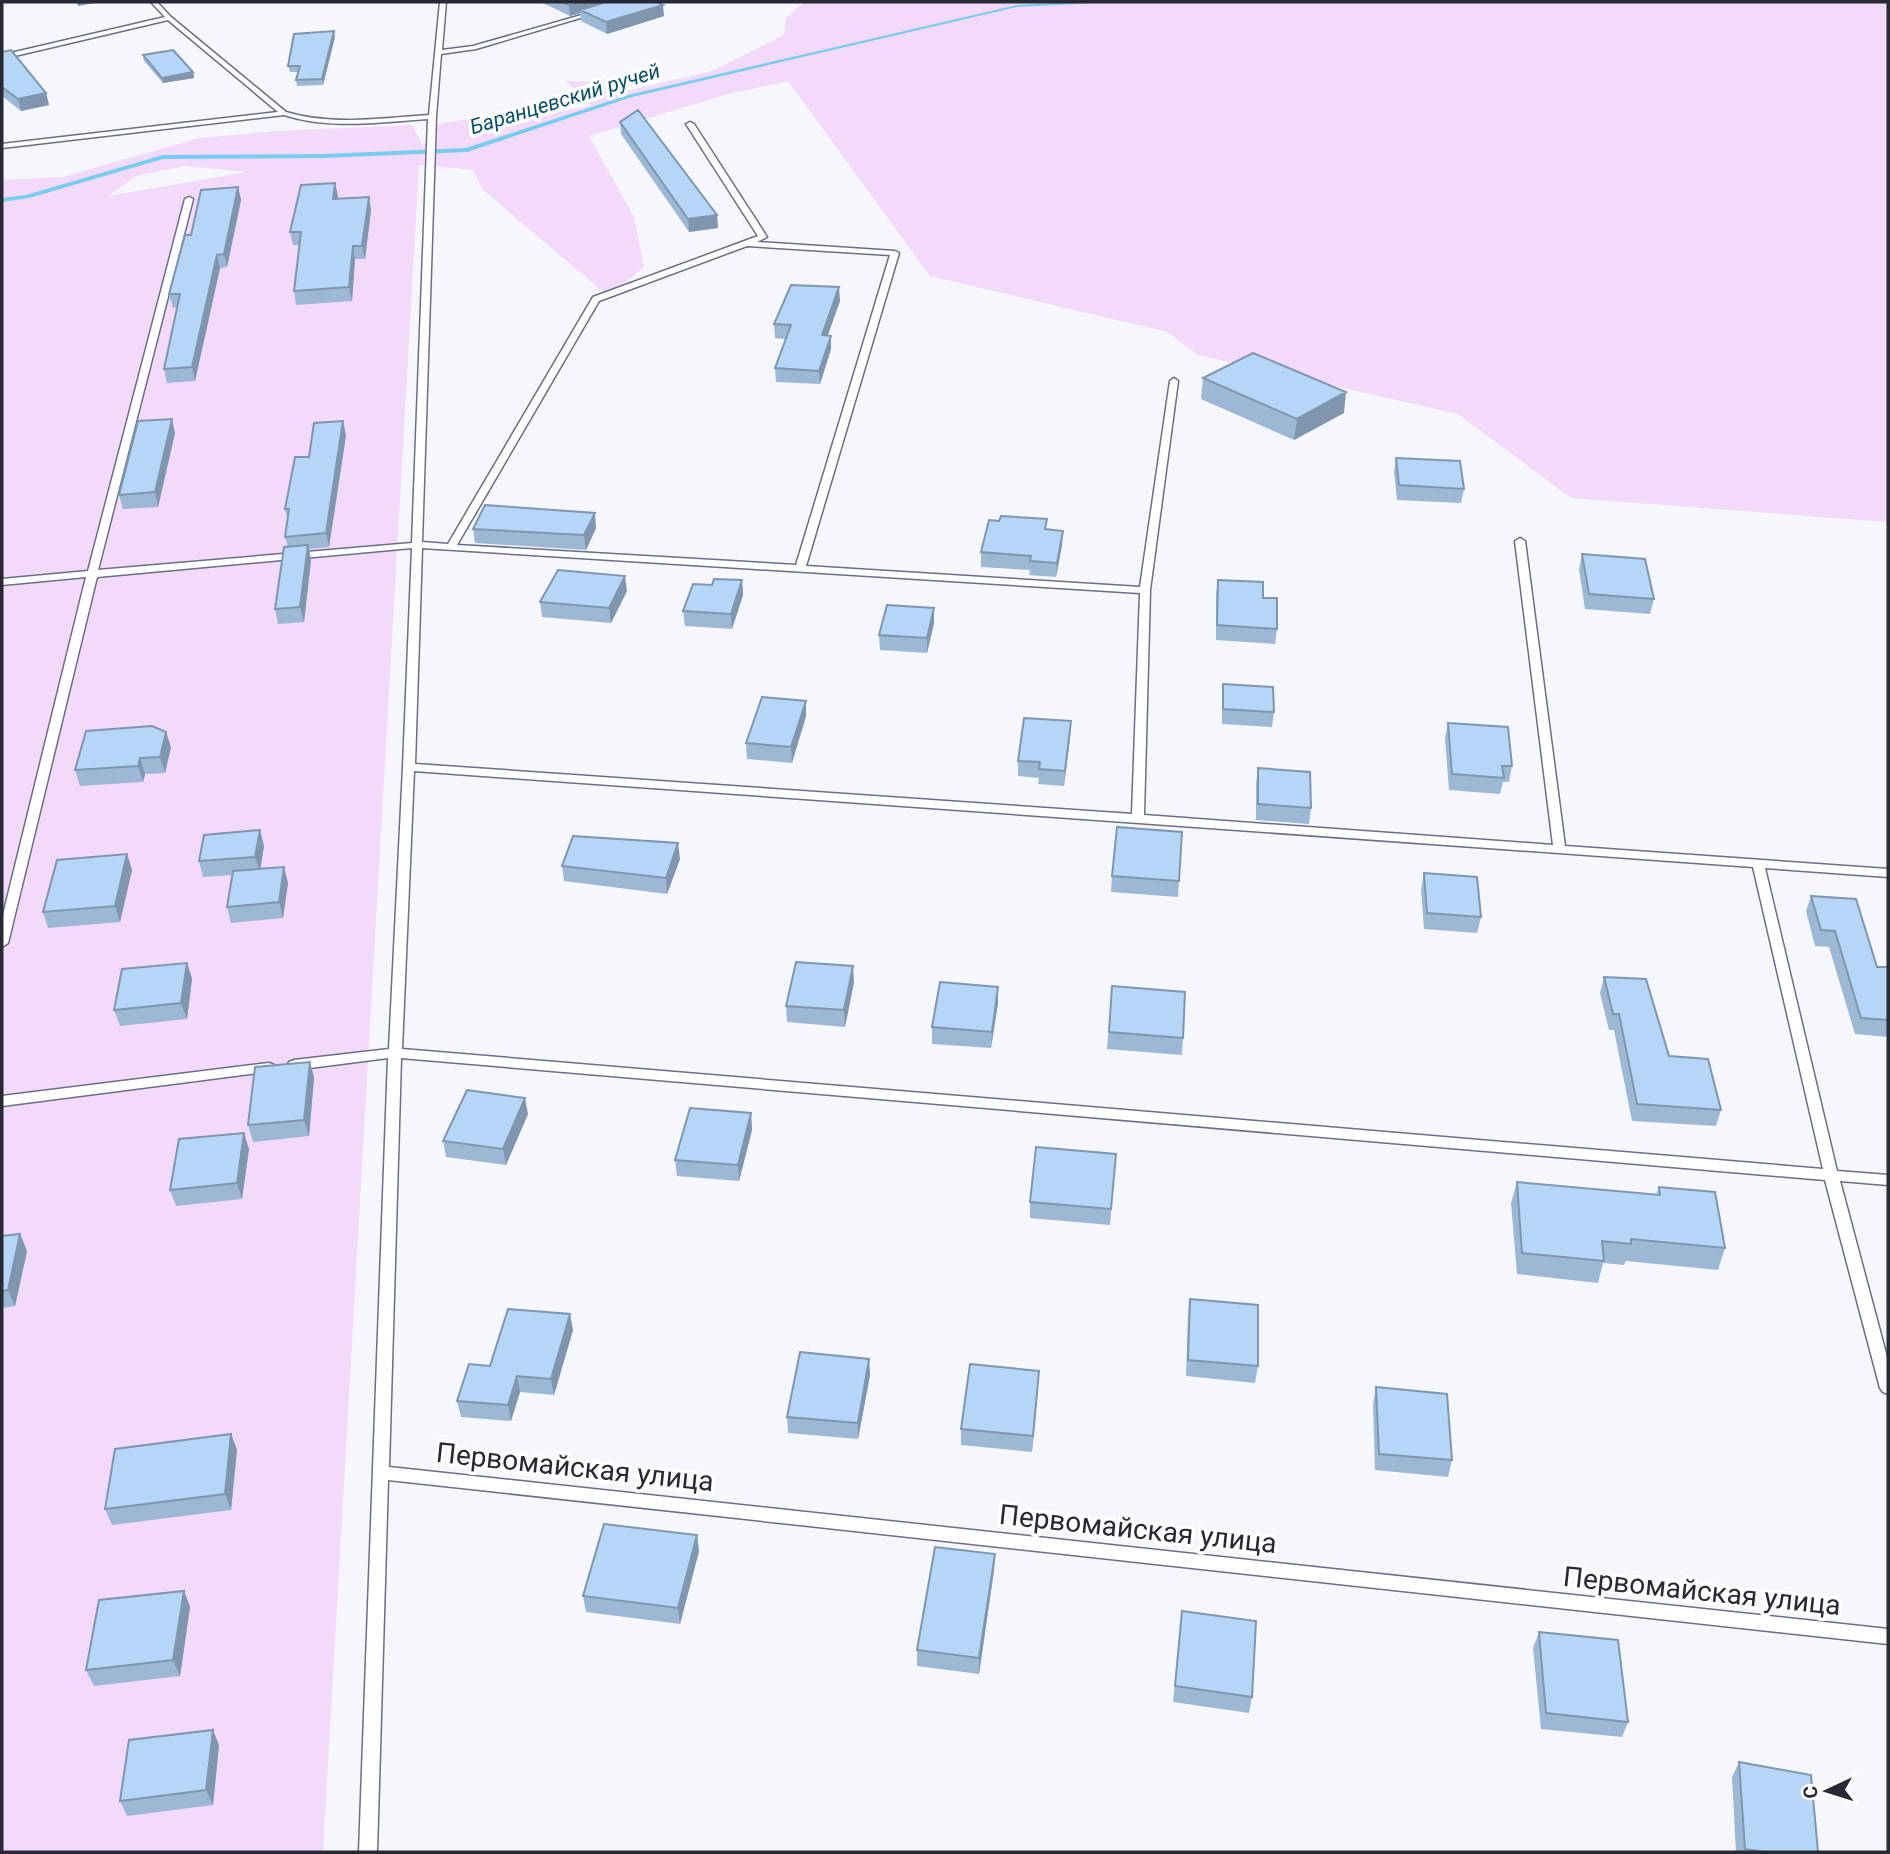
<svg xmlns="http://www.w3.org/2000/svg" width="1890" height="1854" viewBox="0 0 1890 1854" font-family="Roboto,sans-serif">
<rect width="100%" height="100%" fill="#f5f7fc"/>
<path fill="#f3d9fa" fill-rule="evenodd" d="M804 2H1888V522L1571 498 1458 414 1198 355 1167 332 930 276 788 81 728 94 589 136 634 217 644 267 608 296 483 190 473 170 419 165 323 1852H2V180L62 177 200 138 277 131 412 125 423 146 438 124 469 119 492 124 591 106 566 81 598 82 618 93 712 71 784 35 786 18ZM185 166 247 172 108 196 136 176Z"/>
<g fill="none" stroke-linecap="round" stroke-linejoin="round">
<path fill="#77cdf0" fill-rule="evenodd" d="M1071 2H1097L1095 3 1017 7 632 97 467 152 323 158 163 159 29 198 2 202V198L26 195 163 155 323 154 466 148 628 95 1017 5Z"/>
<defs>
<path id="service" d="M151 2H157L171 17 286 112C332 126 382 118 429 115L440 2H446L442 50 473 46 592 12 597 13 476 49 441 54 436 117 422 542 448 544 593 297 758 236 686 124 690 122 694 124 767 237 757 242 895 251 899 253 806 566 1140 587 1170 381 1174 378 1178 381 1150 590 1144 815 1553 845 1515 541 1520 538 1525 541 1565 846 1888 869V877L1765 868 1837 1171 1888 1175V1185L1840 1181 1888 1361V1394L1883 1392 1880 1388 1825 1180 401 1058 389 1467 1888 1629V1644L388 1480 377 1852H359L388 1058 294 1070 289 1068 287 1065 289 1062 294 1060 389 1049 403 767 412 548 97 577 8 943 2 947V919L86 577 2 585V579L88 571 185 199 189 197 193 199 98 570 412 543 428 119C380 122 330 130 284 115L2 148V144L278 112 168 20 2 59V55L165 17ZM747 246 890 255 796 565 457 545 599 301ZM422 548 1140 593 1132 814 415 764ZM414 771 1753 867 1823 1169 402 1049Z
M269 1063 274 1065 276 1068 274 1071 2 1106V1096Z"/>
</defs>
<use href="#service" stroke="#686f87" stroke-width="3"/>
<use href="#service" fill="#fff" fill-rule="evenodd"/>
</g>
<path fill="#9db8d5" d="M541 2H657L664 16 607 34 581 21 580 13 570 16Z
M335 37 323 85 297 86 296 80 298 72H290L288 66Z
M2 52 46 93 49 105 21 111 2 96Z
M143 55 193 72 194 78 163 83 144 61Z
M620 122 717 215 718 228 689 232 621 134Z
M238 187 241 200 227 267 220 268 195 381 167 383 164 369 177 307 173 308 169 294 191 235Z
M338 196 337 199 369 197 371 210 365 259H355L352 301 296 305 294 291 299 245H293L290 232Z
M840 301 827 336 831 349 820 384 776 382 775 368 786 339 775 338 774 324Z
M1203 378 1344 413 1294 440 1201 399Z
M175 433 158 507 123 509 119 495Z
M346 435 329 547 309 549 311 560 304 622 278 624 275 609 288 547 285 537 288 521 285 509Z
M1396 458 1464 489 1461 503 1397 500 1394 472Z
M596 528 586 550 475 543 473 529Z
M1046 530 1062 545 1056 577 1029 575 1030 570 981 567V552Z
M1582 554 1654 599 1650 614 1585 609 1579 569Z
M742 580 743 595 732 629 685 626 683 611Z
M1218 580 1263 598 1277 629 1275 644 1216 640V595Z
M627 591 611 623 542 617 540 602Z
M934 608V623L927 653 880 650 879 635Z
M1223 684 1274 712 1272 727 1222 724V699Z
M806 716 792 763 747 759 746 743Z
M1448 723 1512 766 1509 782H1503L1500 794 1449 790 1445 738Z
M1070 737 1064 786 1038 784 1039 778 1018 776V761Z
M171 747 165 773 145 774 143 782 80 786 75 770Z
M1258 768 1311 808 1309 824 1256 820V784Z
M264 846 260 869 288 883 283 918 231 923 227 907 232 875 203 877 199 861Z
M127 854 132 870 120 922 48 928 43 912Z
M680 859 667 894 564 881 562 866Z
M1424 873 1481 917 1477 933 1424 929 1421 889Z
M1112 876 1179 881 1178 897 1111 892Z
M1811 896 1877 967H1888V1037L1855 1034 1829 947 1815 946 1806 911Z
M187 963 192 979 187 1019 120 1026 114 1010Z
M1604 977 1669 1056 1721 1110 1716 1126 1632 1121 1614 1030H1609L1600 993Z
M854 982 845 1027 787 1022 786 1006Z
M1112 986 1183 1038 1182 1055 1107 1049Z
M998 987V1003L991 1048 932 1044V1027Z
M310 1062 314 1078 309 1136 253 1142 248 1125Z
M751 1113 752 1130 739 1181 677 1176 675 1160Z
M528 1114 506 1165 446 1157 443 1141Z
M249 1149 242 1199 176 1206 170 1190Z
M1116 1154 1110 1225 1030 1218V1202Z
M1517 1182 1656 1195 1659 1187 1725 1248 1718 1270 1626 1261 1624 1265 1603 1263 1598 1283 1517 1274 1511 1203Z
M20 1234 27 1251 15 1306 2 1308V1236Z
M1190 1299 1258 1366 1255 1383 1186 1376 1188 1315Z
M573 1330 554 1395 520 1392 511 1421 461 1417 457 1401 490 1366Z
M869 1359 870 1375 858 1439 788 1433 787 1417Z
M1038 1387 1032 1452 961 1445V1429Z
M1376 1387 1452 1460 1448 1477 1375 1470 1373 1404Z
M231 1434 237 1450 231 1510 112 1525 105 1509Z
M697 1535 699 1551 680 1624 586 1612 583 1596Z
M994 1570 979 1674 917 1666V1650Z
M184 1591 190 1607 180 1676 94 1686 86 1670Z
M1182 1611 1252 1697 1249 1713 1173 1702Z
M1539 1632 1628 1722 1622 1737 1541 1729 1533 1648Z
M219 1745 213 1805 127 1816 120 1801Z
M1739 1762 1818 1852H1736L1732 1777Z"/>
<path fill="#7f96ae" d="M77 2H101L78 6Z
M581 2H619L580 10V13L570 16 569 5Z
M663 5 664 16 607 34 606 22Z
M334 31 335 37 323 85 322 79Z
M193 72 194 78 163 83 162 78Z
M46 93 49 105 21 111 18 99Z
M335 183 338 196 335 212 333 199Z
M238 187 241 200 227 267 224 254Z
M369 197 371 210 365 259 362 246Z
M717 215 718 228 689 232 688 219Z
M353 246 355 259 352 301 349 287Z
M217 255 220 268 195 381 192 367Z
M839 287 840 301 823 349 822 335Z
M831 336V349L820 384 819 371Z
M1346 392 1344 413 1294 440 1297 419Z
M172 419 175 433 158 507 155 492Z
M343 421 346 435 329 547 326 533Z
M595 513 596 528 586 550 584 535Z
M1063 531 1062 545 1056 577 1057 563Z
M308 545 311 560 304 622 300 607Z
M625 576 627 591 611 623 609 608Z
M742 580 743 595 732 629 731 614Z
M934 608V623L927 653V638Z
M806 701V716L792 763 791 747Z
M1071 721 1070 737 1064 786 1065 771Z
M166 732 171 747 165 773 160 757Z
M140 758 145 774 143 782 138 766Z
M260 830 264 846 260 872 255 857Z
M678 843 680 859 667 894 666 878Z
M127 854 132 870 120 922 115 906Z
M284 867 288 883 283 918 279 902Z
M187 963 192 979 187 1019 181 1003Z
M853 966 854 982 845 1027 844 1010Z
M998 987V1003L991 1048 992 1032Z
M310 1062 314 1078 309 1136 304 1120Z
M525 1098 528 1114 506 1165 503 1149Z
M751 1113 752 1130 739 1181 738 1165Z
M244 1133 249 1149 242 1199 237 1183Z
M20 1234 27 1251 15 1306 8 1290Z
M570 1314 573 1330 554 1395 551 1379Z
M869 1359 870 1375 858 1439V1423Z
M1039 1371 1038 1387 1032 1452 1033 1436Z
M517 1376 520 1392 511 1421 508 1405Z
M231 1434 237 1450 231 1510 225 1494Z
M697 1535 699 1551 680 1624 678 1608Z
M995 1554 994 1570 979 1674V1658Z
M184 1591 190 1607 180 1676 173 1660Z
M213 1730 219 1745 213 1805 206 1790Z"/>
<path fill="#b6d6f8" stroke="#7f96ae" stroke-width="2" d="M562 2H581L569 5Z
M606 2H657L663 5 606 22 580 10Z
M334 31 322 79 296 80 300 66H288L294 34Z
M11 50 46 93 18 99 2 87V52Z
M173 50 193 72 162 78 143 55Z
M638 110 717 215 688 219 620 122Z
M335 183 333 199 369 197 362 246H353L349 287 294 291 301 232H290L301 185Z
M238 187 224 254 217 255 192 367 164 369 180 294H169L185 235H191L201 190Z
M791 285 839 287 822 335 831 336 819 371 775 368 791 325 774 324Z
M1253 353 1346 392 1297 419 1203 378Z
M172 419 155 492 119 495 138 421Z
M343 421 326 533 285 537 289 509H285L295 457H309L314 423Z
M1396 458 1460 461 1464 489 1399 485Z
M485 505 595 513 584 535 473 529Z
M1001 516 1047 519 1045 529 1063 531 1057 563 1030 561 1031 556 981 552 989 520 999 521Z
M308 545 300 607 275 609 284 547Z
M1582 554 1645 559 1654 599 1589 594Z
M558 570 625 576 609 608 540 602Z
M714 579 742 580 731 614 683 611 693 584 712 585Z
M1218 580 1263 582V598H1277V629L1217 625Z
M887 605 934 608 927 638 879 635Z
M1223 684 1273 687 1274 712 1223 709Z
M762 697 806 701 791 747 746 743Z
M1024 718 1071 721 1065 771 1039 769 1040 762 1018 761Z
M1448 723 1508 727 1512 766H1502L1504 778 1452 774Z
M152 726 166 732 160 757 140 758 138 766 75 770 86 731Z
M1258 768 1310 772 1311 808 1258 804Z
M1117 827 1182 832 1179 881 1112 876Z
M260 830 255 857 199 861 204 835Z
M573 836 678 843 666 878 562 866Z
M127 854 115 906 43 912 57 860Z
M284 867 279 902 227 907 233 871Z
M1424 873 1477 877 1481 917 1427 913Z
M1811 896 1856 899 1877 967H1888V1020L1861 1018 1835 931 1821 930Z
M796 962 853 966 844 1010 786 1006Z
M187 963 181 1003 114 1010 122 969Z
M1604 977 1646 979 1669 1056 1708 1059 1721 1110 1637 1104 1619 1014H1613Z
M940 982 998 987 992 1032 932 1027Z
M1112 986 1185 992 1183 1038 1109 1032Z
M310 1062 304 1120 248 1125 255 1067Z
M467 1090 525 1098 503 1149 443 1141Z
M690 1108 751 1113 738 1165 675 1160Z
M244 1133 237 1183 170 1190 179 1139Z
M1036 1147 1116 1154 1111 1209 1030 1202Z
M1517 1182 1660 1195 1659 1187 1715 1192 1725 1248 1631 1239V1244L1602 1241 1604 1261 1522 1253Z
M20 1234 8 1290 2 1291V1236Z
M1190 1299 1258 1305V1366L1188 1360Z
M508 1309 570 1314 551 1379 517 1376 508 1405 457 1401 469 1364 490 1366Z
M800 1352 869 1359 858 1423 787 1417Z
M970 1364 1039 1371 1033 1436 961 1429Z
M1376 1387 1447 1394 1452 1460 1379 1454Z
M231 1434 225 1494 105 1509 115 1449Z
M604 1524 697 1535 678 1608 583 1596Z
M935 1547 995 1554 979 1658 917 1650Z
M184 1591 173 1660 86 1670 99 1600Z
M1182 1611 1256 1621 1252 1697 1175 1686Z
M1539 1632 1618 1640 1628 1722 1546 1713Z
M213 1730 206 1790 120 1801 129 1740Z
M1739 1762 1811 1775 1818 1852H1764L1745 1849Z"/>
<g text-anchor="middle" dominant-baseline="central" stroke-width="7" stroke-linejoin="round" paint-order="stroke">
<g font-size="21" font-style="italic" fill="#065169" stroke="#fff">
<text transform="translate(565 99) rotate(-17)">Баранцевский ручей</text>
</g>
<g font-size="28" fill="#272934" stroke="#fff">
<text transform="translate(575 1467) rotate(6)">Первомайская улица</text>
<text transform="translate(1138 1529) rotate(6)">Первомайская улица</text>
<text transform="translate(1702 1591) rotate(6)">Первомайская улица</text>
</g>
</g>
<rect width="1890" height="1854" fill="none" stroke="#272934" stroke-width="7"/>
<g transform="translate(1827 1791) rotate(266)" stroke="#ffffff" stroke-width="5" paint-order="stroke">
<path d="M0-5L12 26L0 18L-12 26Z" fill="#272934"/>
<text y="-10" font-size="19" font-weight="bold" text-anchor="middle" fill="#272934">С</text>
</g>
</svg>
